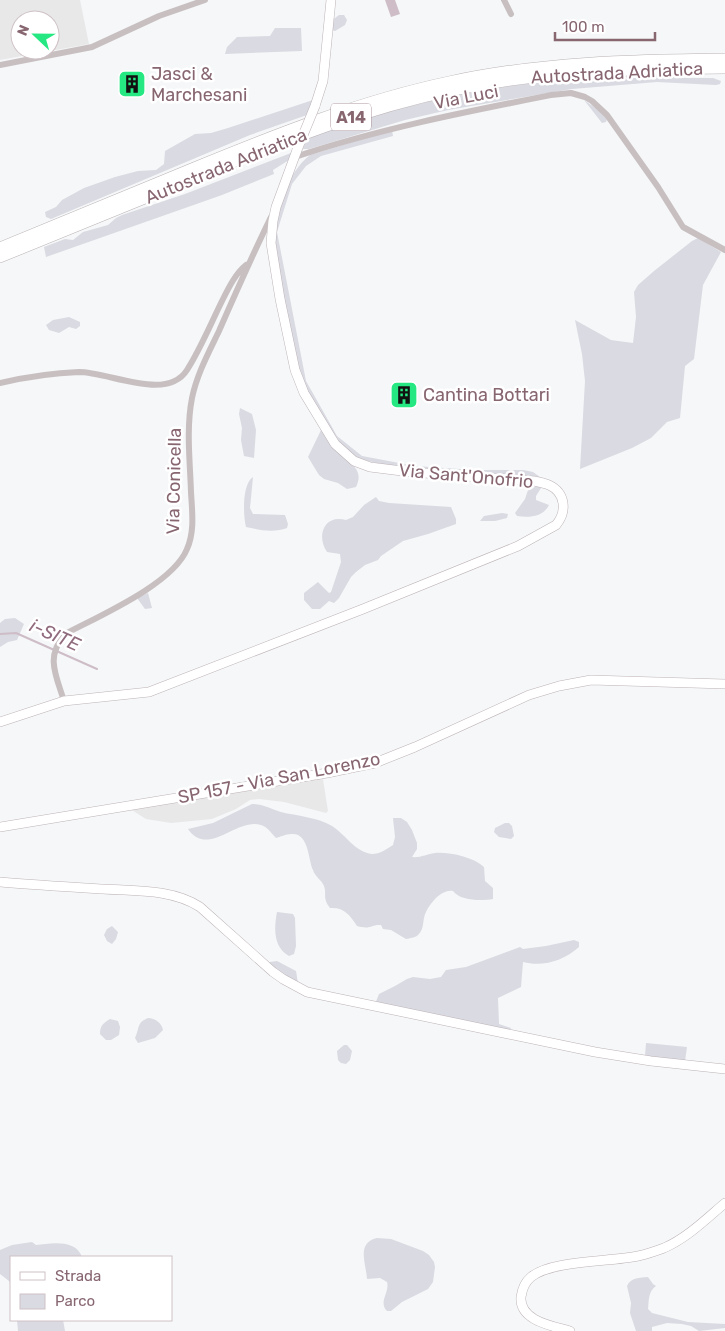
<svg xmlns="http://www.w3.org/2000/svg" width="725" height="1331" viewBox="0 0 725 1331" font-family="Rubik,sans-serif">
<rect width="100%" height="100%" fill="#f5f7f8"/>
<path fill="#e8e8e9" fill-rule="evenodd" d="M0 0H80L89 44 0 60ZM20 20H50V50H20Z
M322 773 328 811 326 813 284 802 259 799 250 800 236 809 212 819 171 823 146 819 127 807Z"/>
<path fill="#d9dae2" d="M339 15H344L347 20 345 25 335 31 331 30V21Z
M275 28H301L302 51 225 54 227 47 237 37 270 36Z
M623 75H673L684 78H713L721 81 720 84 716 85 657 82 572 89 448 110 405 120 309 149H303L307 139C326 130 347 124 368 118 452 92 535 80 623 75Z
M313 100 307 115 250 135 51 219 46 217 45 212 56 207 62 200 84 188 115 177 138 171 156 170 164 164 165 151 195 134 211 133 228 128Z
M584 100 604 114 607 119 606 122 602 123Z
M392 130 393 136 321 156 306 166 292 184 277 232 306 381 337 436 362 456 415 466 474 470H523L533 472 540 477 386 465 359 459 345 449 318 412 297 373 272 238C278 209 286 174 310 155Z
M291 153 289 160 273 170 274 174 222 195 46 257 44 247 65 239 73 240 83 232 108 225 116 218 122 215 185 194Z
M698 238 721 252 703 285 694 359 685 366 680 418 667 422 651 438 632 448 580 469 585 381 582 354 575 320 611 340 633 343 636 317 634 292 638 285 654 271 692 241Z
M69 317 80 322V326L76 329 69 327 59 333 49 330 46 325 53 320Z
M240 408 252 414 256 430 254 458 244 456 241 440 242 428 239 414Z
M322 428C327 436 332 444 338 452 349 464 365 468 356 487L347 489 338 483 324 479 319 475 308 457Z
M253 477 250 508 253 514 285 515 288 524 287 528C274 533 259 530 246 527 243 515 242 484 253 477Z
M537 486 541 488 536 496V500L549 505C543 517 529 518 517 516L515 513 525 499 528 490Z
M376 497 379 501 389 503 451 507 456 519V524L428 534 403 541 381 556 378 560 365 565 356 572 351 577 339 598 334 603 329 601 320 609H312L304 600V593L318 582 329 593 331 592 341 562 340 554 327 552C316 536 324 514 346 520L353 517 364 505Z
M502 513 508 514 507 518 495 521H480L484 516Z
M148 593 152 608 145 609 137 598Z
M15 618 24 624 17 640 8 642 0 647V623L5 619Z
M252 804C263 804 270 809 281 812 297 816 317 817 332 826 346 835 355 852 372 854 380 854 387 849 393 845L395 837 393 818H401L407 822 412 830 417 843V849L412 857C420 858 427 854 435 853 450 852 473 857 484 867L485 881 493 888V899C482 901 460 901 453 891 442 889 431 902 426 912 422 919 425 929 418 935 415 938 410 938 406 939L391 930 383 929 381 925C371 924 371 930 357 926 350 915 344 907 330 908 322 898 327 894 324 886 322 880 315 877 313 870 308 859 309 832 291 834 286 834 280 837 276 838 271 833 268 827 261 825 237 817 208 858 188 829L213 823Z
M505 823H509L512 826 514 836 511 839 499 837 494 832 495 828Z
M277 912 293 914 295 918 296 946 294 954 289 956C273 947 274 928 277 912Z
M112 926 118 932 116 939 112 944 107 941 104 935 107 929Z
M574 940 579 942V947C563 961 543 967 523 962L521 987 498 998 499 1024 511 1028 509 1032 375 1004 379 994 395 986 407 979 413 977 430 979 441 977 446 970 466 967 520 947 523 949 546 946Z
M277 961 296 971 298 983 284 978 268 964 270 962Z
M148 1018C155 1018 162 1023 163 1030L155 1038 138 1043 135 1038C140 1028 136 1023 148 1018Z
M110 1019 118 1021 120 1027 119 1035 111 1040H106L100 1034C100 1026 103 1023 110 1019Z
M646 1043 687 1047 685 1061 645 1056Z
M344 1045H347L352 1051 350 1060 346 1064 341 1063 338 1060 337 1051Z
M377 1238 391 1239 423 1251 429 1255 434 1262 435 1267 433 1282 428 1289 402 1302 391 1311H387C378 1302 390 1292 387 1282L380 1278 367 1279C366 1263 356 1243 377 1238Z
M32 1242 36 1245C51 1243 76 1239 82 1257H11V1285L9 1281 0 1274V1250L12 1245Z
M648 1277 653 1284 656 1286C648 1292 649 1300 648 1309L652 1313 688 1322 725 1324V1328L699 1331 691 1326 682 1324 667 1323 652 1327V1331H636L630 1313 631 1303 627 1286C631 1277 640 1278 648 1277Z
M17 1320H63L65 1331H18Z"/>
<path fill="#cebdc6" d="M385 0H395L400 14 391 17Z"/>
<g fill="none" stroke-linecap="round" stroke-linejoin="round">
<path stroke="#cebdc6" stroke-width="2" d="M0 634 16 633 97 669"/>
<defs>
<path id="secondary" d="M315 106 323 81 331 0
M0 722 64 701 149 692 363 609 518 546 556 525C567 512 566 493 549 485 544 483 539 482 534 481L410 472 370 467 354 461 335 444 304 393 295 370 280 299 271 243 273 221 276 207 297 150
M0 827 327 773 375 763 415 747 529 695 559 686 591 680 725 684
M0 882C34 885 69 887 103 889 135 891 173 889 200 907L273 972 283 979 307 992 595 1052 651 1061 725 1069
M570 1331C553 1326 519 1321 521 1297 522 1290 525 1282 531 1277 552 1260 610 1262 638 1256 647 1254 656 1251 664 1248 687 1238 706 1219 725 1203"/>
<path id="highway" d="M0 248C64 221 129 195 194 168 277 134 360 101 449 82 540 62 632 60 725 59
M0 257C68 229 136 202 204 174 285 140 366 108 453 90 543 71 633 69 725 68"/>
</defs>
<use href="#secondary" stroke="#beb3b7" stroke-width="10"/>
<use href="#highway" stroke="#bbb2b5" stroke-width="12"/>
<path stroke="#c8bfc1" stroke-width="6" d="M504 0 511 14
M0 65 92 47 159 16 205 0
M295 157C378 129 465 112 551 95L571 93 585 97 592 101 607 115 658 187 683 227 725 250
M0 383C26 377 52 373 79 372 109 372 167 402 187 370 201 348 211 323 223 299 229 287 236 273 246 265
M64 701C56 675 45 657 65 634 99 616 173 584 187 549 195 531 192 511 191 492 190 461 186 429 192 398 197 374 209 352 219 331 236 292 253 254 271 217"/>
<use href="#secondary" stroke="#fff" stroke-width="9"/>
<use href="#highway" stroke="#fff" stroke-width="11"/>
<defs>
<path id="secondary-bridge" d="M297 150 315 106"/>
</defs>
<use href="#secondary-bridge" stroke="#beb3b7" stroke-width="10" stroke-linecap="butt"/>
<use href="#secondary-bridge" stroke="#fff" stroke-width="9"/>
</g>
<defs>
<symbol id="building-square" viewBox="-11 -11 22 22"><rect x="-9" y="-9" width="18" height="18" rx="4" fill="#25e882" stroke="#fff"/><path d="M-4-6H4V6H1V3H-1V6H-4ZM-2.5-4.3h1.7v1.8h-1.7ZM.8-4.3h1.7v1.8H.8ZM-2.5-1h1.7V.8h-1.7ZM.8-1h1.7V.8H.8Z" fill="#111"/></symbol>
</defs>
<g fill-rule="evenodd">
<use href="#building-square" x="116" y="68" width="32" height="32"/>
<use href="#building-square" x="388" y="379" width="32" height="32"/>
</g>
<g text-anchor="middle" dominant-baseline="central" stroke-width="5" stroke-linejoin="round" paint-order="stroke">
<rect fill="#fff" stroke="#ab949b" stroke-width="1" x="331" y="103.5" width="40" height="27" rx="4"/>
<g font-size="16" font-weight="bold" fill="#876670">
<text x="351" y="117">A14</text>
</g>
<g font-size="18" fill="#876670" stroke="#fff">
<text transform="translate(617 73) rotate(-3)">Autostrada Adriatica</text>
<text transform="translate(466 97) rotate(-11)">Via Luci</text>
<text transform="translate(226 166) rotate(-22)">Autostrada Adriatica</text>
<text transform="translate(466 476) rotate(5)">Via Sant'Onofrio</text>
<text transform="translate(174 481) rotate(-89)">Via Conicella</text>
<text transform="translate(279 778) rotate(-11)">SP 157 - Via San Lorenzo</text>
</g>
<g font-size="18" fill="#876670" stroke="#fff" text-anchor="start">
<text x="151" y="74">Jasci &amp;<tspan x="151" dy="21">Marchesani</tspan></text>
<text x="423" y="395">Cantina Bottari</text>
</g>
<g font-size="19" font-style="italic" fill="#916c7e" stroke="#fff">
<text transform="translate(55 635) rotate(24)">i-SITE</text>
</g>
</g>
<rect x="10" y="1256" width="162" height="65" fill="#ffffff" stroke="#cfc2c6"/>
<rect x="20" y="1272" width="25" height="8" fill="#ffffff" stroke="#cfc2c6"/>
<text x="55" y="1281" font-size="15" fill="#876670">Strada</text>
<rect x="20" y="1294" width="25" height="15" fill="#d9dae2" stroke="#cfc2c6"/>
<text x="55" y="1306" font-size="15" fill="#876670">Parco</text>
<g transform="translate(35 35) rotate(292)"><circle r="24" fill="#ffffff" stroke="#cfc2c6"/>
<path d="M0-4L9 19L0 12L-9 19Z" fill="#25e882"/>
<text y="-8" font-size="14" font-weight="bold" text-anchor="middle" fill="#876670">N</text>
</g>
<path d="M555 32v8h100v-8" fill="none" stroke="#876670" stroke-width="2.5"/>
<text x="562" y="32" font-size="15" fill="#876670" stroke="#ffffff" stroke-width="4" paint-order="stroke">100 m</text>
</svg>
